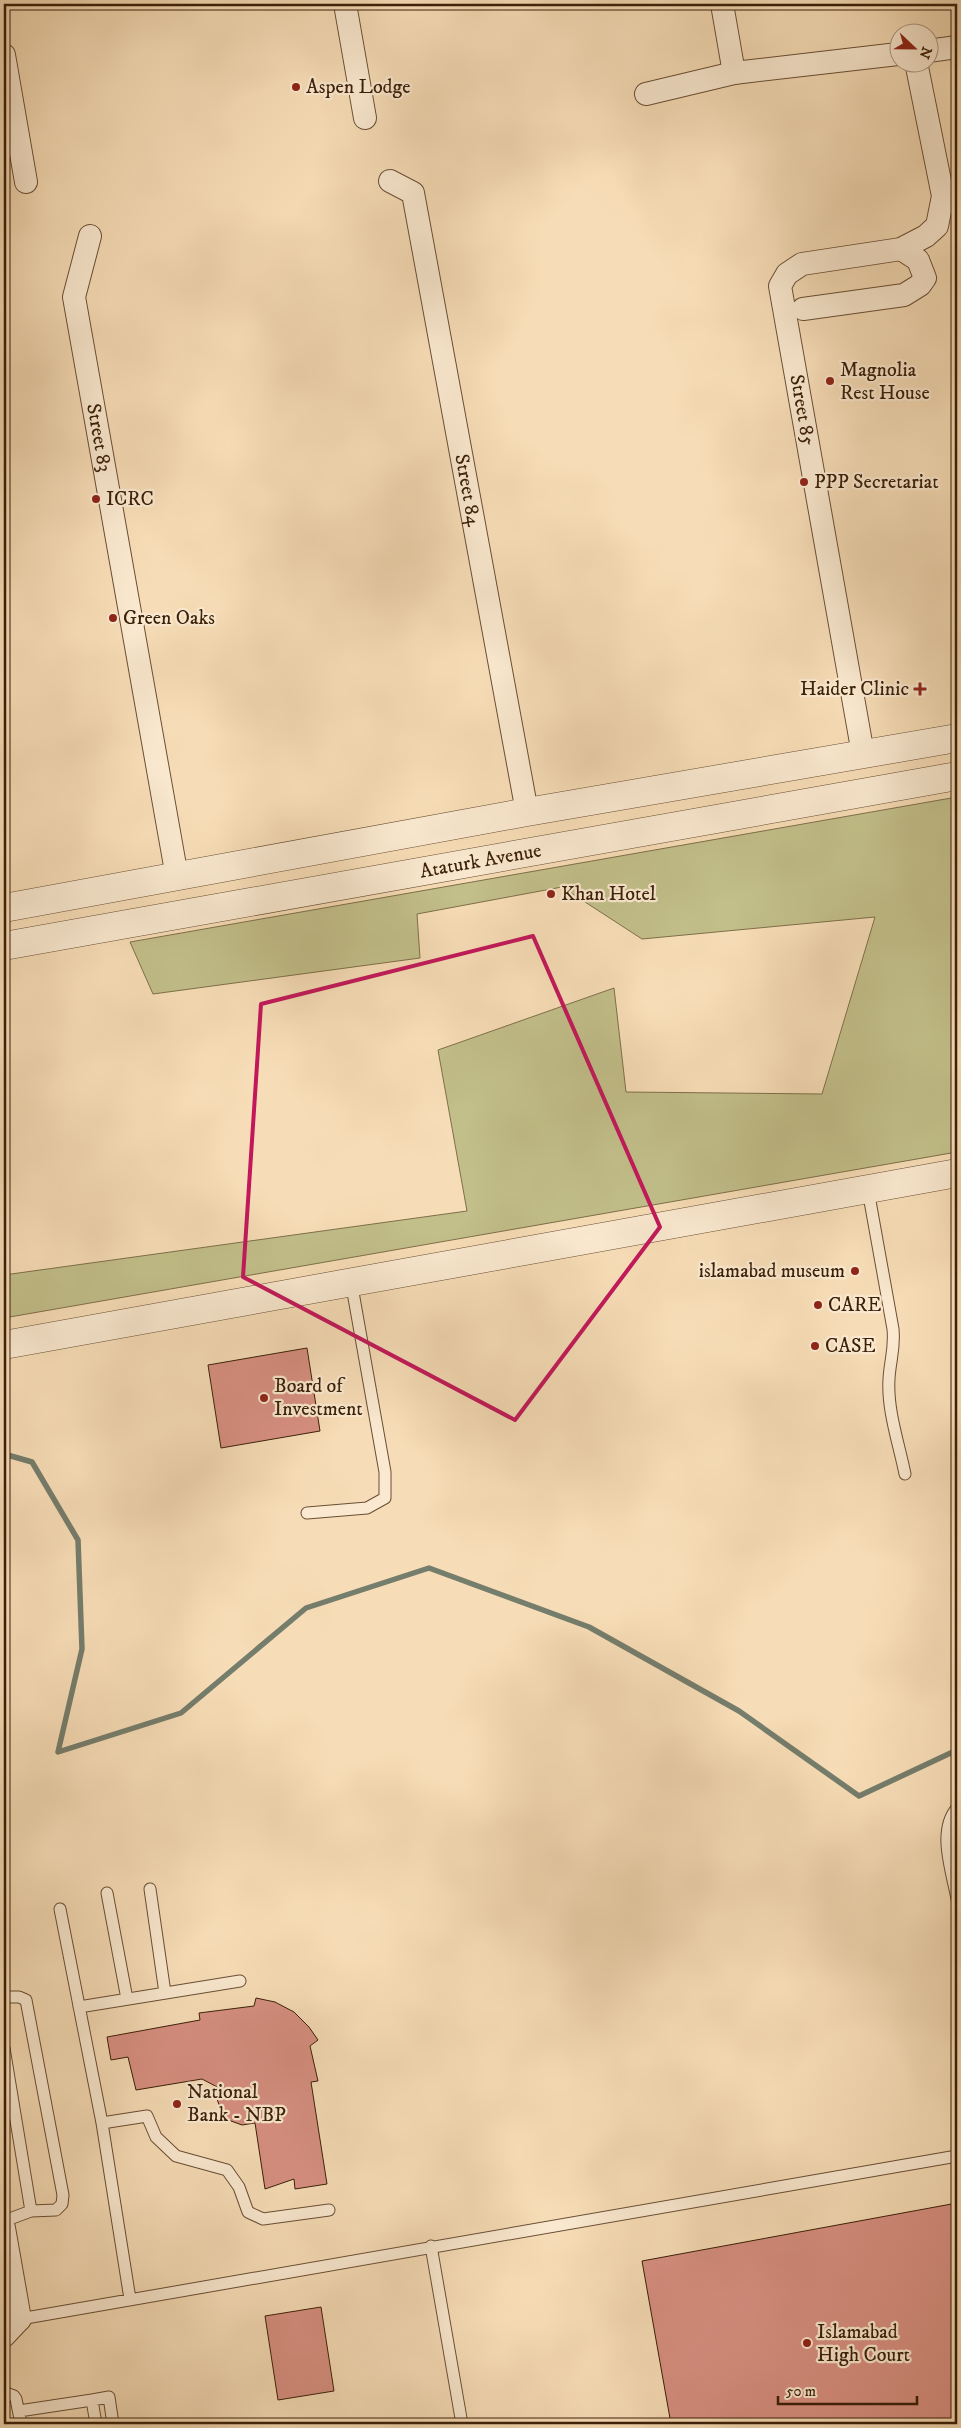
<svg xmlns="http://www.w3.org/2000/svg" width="961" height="2428" viewBox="0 0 961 2428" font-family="'IM FELL DW Pica',serif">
<rect width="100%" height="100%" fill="#f7ddb7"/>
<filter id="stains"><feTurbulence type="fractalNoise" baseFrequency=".004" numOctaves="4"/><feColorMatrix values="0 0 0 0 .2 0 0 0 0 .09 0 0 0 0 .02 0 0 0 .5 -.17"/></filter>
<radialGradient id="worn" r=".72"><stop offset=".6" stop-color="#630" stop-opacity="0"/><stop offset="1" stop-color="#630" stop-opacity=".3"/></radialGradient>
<path fill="#c2bf8a" stroke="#7e6f49" d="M957 797V1152L4 1318V1275L467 1211 438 1050 614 988 626 1092 822 1094 875 917 642 939 562 887 417 914 420 958 153 994 130 942Z"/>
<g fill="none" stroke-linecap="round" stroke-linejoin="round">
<path stroke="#757d6c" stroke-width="5.5" d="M4 1454 32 1462 78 1540 82 1649 58 1752 181 1713 306 1608 429 1568 589 1627 739 1711 859 1796 957 1750"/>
</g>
<path fill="#d89082" stroke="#3a1f08" d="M307 1348 320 1431 221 1448 208 1365Z
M256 1998 275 2002 294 2012 309 2027 318 2040 310 2046 318 2081 311 2082 327 2184 295 2189 294 2179 265 2189 255 2123 242 2125 231 2121 222 2113 217 2099 219 2088 202 2079 136 2090 128 2057 111 2060 107 2037 200 2020 199 2013 254 2006Z
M957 2203V2424H671L642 2261Z
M321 2307 334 2391 278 2400 265 2316Z"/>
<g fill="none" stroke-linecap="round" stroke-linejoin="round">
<defs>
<path id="service" d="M868 1190 893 1329C895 1350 890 1360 889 1379 887 1410 899 1444 905 1474
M307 1513 367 1508 385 1498V1472L351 1281
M957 1808C937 1831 952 1871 957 1899
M150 1889 165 1993
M107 1893 127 1999
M60 1909 102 2123 130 2299
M4 1997H19L26 2000 63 2195 62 2204 56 2210 31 2211 4 2221
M79 2007 240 1981
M4 2048 31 2211
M102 2123 147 2116 156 2137 176 2156 227 2170 239 2187 248 2212 263 2219 329 2210
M431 2246 462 2424
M20 2319 957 2156
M4 2392 14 2396 16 2399 21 2424
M92 2400 109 2397 113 2424
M19 2411 92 2400 96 2424"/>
<g id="minor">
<path d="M345 4 365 118"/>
<path d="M722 4 734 73"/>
<path d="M928 51 957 47"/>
<path d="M4 55 26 182"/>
<path d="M646 94 734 73 898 54"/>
<path id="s1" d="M390 181 413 193 527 812"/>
<path id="s2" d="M90 236 74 297 177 877"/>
<path d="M803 309 904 295 920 285 925 278 918 260 901 249"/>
<path d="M863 754 780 286 787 274 802 264 901 249 926 236 937 226 943 196 916 62"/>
<path d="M4 2228 20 2319"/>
<path d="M4 2336 20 2319"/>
</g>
<g id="tertiary">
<path d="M4 908 527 812 957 738"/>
<path id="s3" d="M4 946 957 776"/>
<path d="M4 1345 957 1173"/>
</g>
</defs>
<use href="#service" stroke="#694e34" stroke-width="13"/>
<use href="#minor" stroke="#694e34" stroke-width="24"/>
<use href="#tertiary" stroke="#694e34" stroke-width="29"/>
<use href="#service" stroke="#fae9d0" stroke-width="11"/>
<use href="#minor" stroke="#fae9d0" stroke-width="22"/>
<use href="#tertiary" stroke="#fae9d0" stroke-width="28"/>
</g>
<path fill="none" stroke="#c2185b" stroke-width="4" stroke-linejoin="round" d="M533 936 660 1227 515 1420 243 1277 261 1004Z"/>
<g fill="#8f2418" stroke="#fae9d0" stroke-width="2">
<circle cx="296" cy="87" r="5"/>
<circle cx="830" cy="381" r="5"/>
<circle cx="804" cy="482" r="5"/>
<circle cx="96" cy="499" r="5"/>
<circle cx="113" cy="618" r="5"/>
<path d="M917.5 681.5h5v5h5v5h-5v5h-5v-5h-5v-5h5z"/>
<circle cx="551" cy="894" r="5"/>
<circle cx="855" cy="1271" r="5"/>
<circle cx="818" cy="1305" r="5"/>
<circle cx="815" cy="1346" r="5"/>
<circle cx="264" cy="1398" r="5"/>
<circle cx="177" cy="2104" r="5"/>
<circle cx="807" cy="2343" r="5"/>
</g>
<g text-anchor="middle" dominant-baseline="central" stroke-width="4.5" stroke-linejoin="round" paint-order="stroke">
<g font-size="20" fill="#3a1f08" stroke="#fae9d0" text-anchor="start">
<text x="306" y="87">Aspen Lodge</text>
<text x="840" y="370">Magnolia<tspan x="840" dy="23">Rest House</tspan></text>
<text x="814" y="482">PPP Secretariat</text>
<text x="106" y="499">ICRC</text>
<text x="123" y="618">Green Oaks</text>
<text x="909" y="689" text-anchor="end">Haider Clinic</text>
<text x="561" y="894">Khan Hotel</text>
<text x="845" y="1271" text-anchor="end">islamabad museum</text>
<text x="828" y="1305">CARE</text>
<text x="825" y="1346">CASE</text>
<text x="274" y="1386">Board of<tspan x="274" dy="23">Investment</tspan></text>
<text x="187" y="2092">National<tspan x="187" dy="23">Bank - NBP</tspan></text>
<text x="817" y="2332">Islamabad<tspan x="817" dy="23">High Court</tspan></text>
</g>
<g font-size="20" fill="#3a1f08" stroke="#fae9d0">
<text transform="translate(802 410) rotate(80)">Street 85</text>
<text stroke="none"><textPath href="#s2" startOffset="206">Street 83</textPath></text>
<text stroke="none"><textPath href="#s1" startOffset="328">Street 84</textPath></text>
<text stroke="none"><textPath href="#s3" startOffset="484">Ataturk Avenue</textPath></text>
</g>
</g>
<rect width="961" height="2428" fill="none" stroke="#f7ddb7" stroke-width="20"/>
<rect x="5" y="5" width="951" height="2418" fill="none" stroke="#3a1f08" stroke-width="2.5"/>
<rect x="10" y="10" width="941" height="2408" fill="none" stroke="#3a1f08"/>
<g transform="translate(914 48) rotate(112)"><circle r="24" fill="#fae9d0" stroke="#ad9880"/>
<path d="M0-4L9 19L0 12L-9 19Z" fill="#8f2418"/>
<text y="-8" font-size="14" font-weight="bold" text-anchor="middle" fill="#3a1f08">N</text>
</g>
<path d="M778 2396v8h139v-8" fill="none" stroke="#3a1f08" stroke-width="2.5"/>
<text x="786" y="2396" font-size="15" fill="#3a1f08" stroke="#fae9d0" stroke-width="4" paint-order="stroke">50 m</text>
<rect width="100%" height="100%" filter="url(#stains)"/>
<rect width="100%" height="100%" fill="url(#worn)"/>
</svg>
